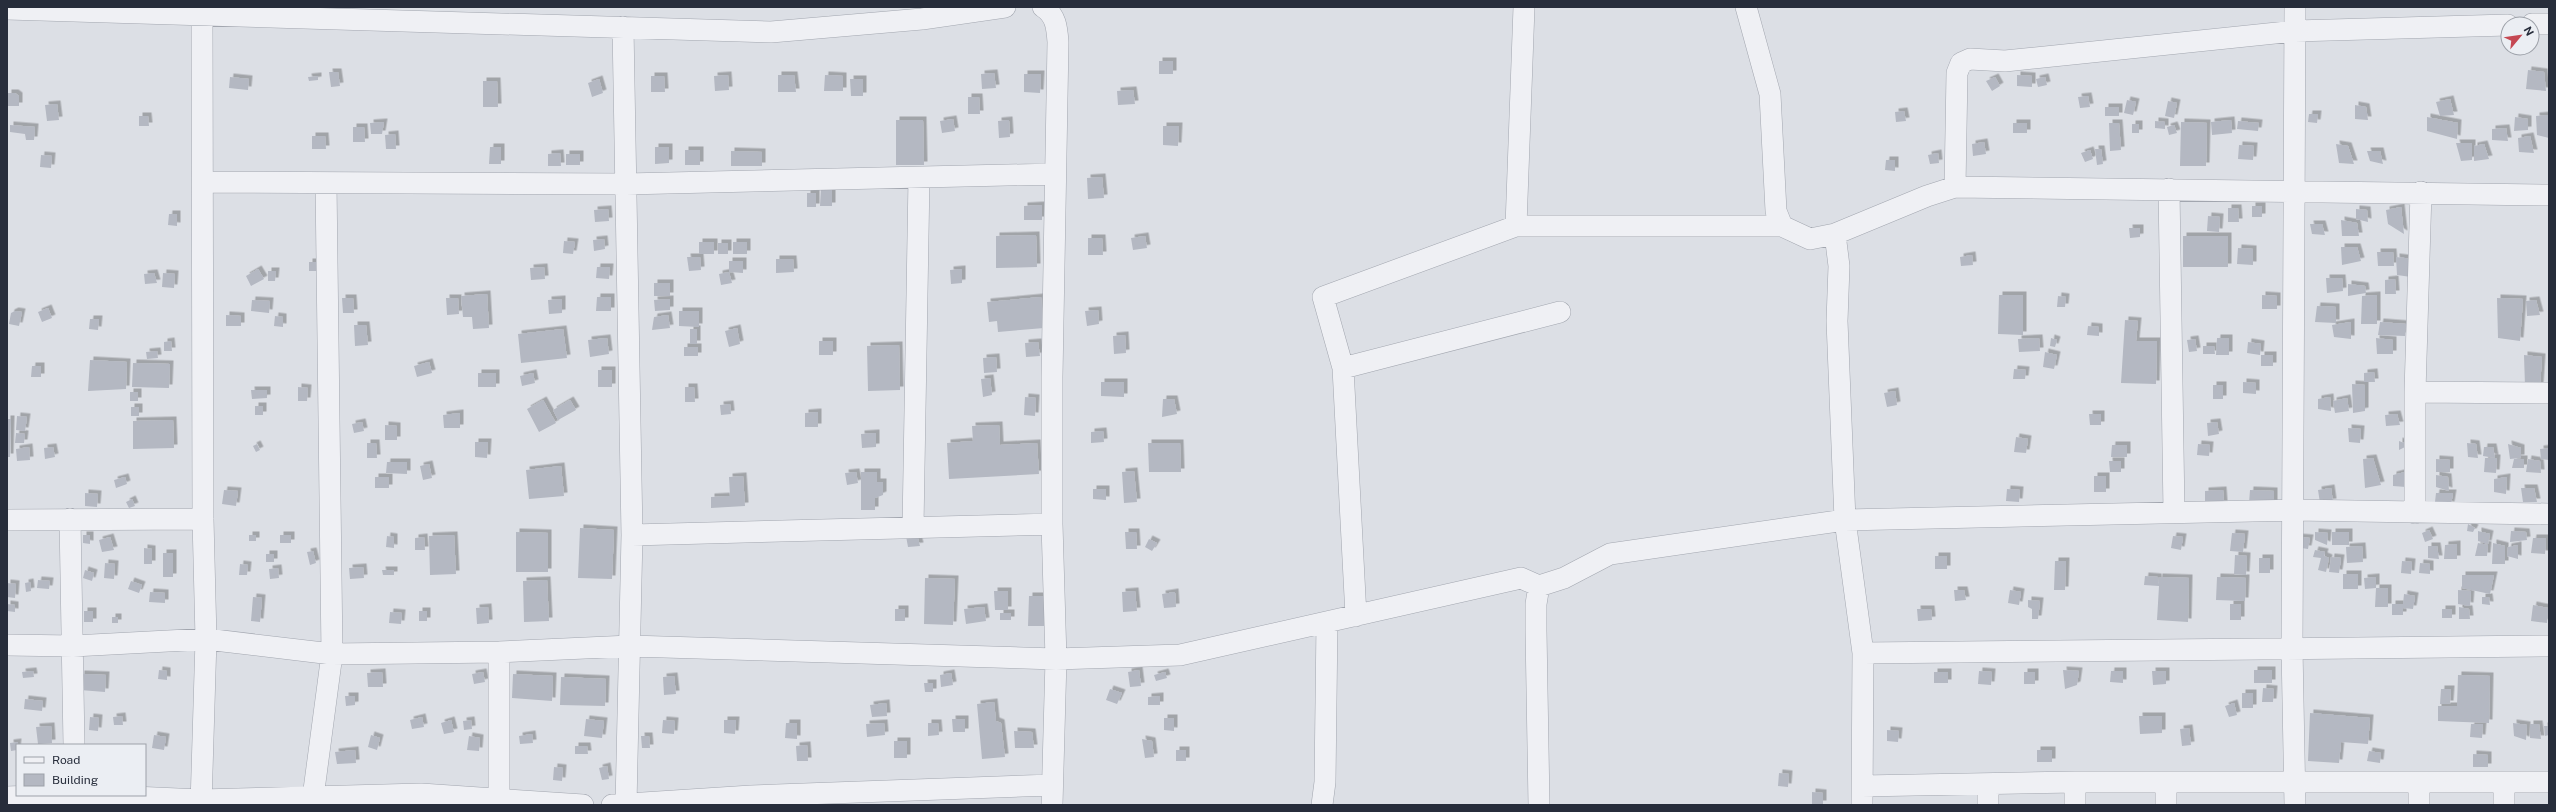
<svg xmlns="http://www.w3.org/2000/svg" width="2556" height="812" viewBox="0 0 2556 812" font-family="'Public Sans',sans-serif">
<defs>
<filter id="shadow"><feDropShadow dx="3.5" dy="-3.5" stdDeviation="0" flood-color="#0004"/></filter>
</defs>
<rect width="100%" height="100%" fill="#dcdfe5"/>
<path fill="#b4b8c2" filter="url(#shadow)" d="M1159 61H1173V74H1159Z
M2528 70 2544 72 2546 91 2526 89Z
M329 72H338L340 86 331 87Z
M994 73 996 88 982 89 981 74Z
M1024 74H1041L1040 93 1024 92Z
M728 75 729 90 715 91 714 76Z
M778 75H794L796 92H778Z
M825 75 843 76V91H824Z
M2017 75 2032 76V87L2017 86Z
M318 76V80L309 81 308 77Z
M651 76H664L665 92H651Z
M230 77 249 79 248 90 229 88Z
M1995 77 2000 86 1992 91 1986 81Z
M2045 77 2047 85 2038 87 2036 79Z
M599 79 603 93 592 97 588 83Z
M850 79H863V96H851Z
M483 81H497L498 107H483Z
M1133 90 1135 104 1118 105 1117 91Z
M8 93H15L19 96V106H8Z
M2088 96 2090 107 2080 108 2078 97Z
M968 97H979L980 114H968Z
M2450 99 2454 115 2440 116 2436 102Z
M2127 100 2136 102 2133 115 2124 113Z
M2168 101 2177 103 2174 118 2165 116Z
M57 104 59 120 47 121 45 105Z
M2355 105 2366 107 2368 120 2355 119Z
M2105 107H2119V116H2105Z
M1904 111 1906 121 1896 122 1895 112Z
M2309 114H2318L2317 123 2308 122Z
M2548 115 2549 135V138L2537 135 2536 116Z
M139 116H148L149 126H139Z
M2427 117 2458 123 2457 139 2427 131Z
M2515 117 2528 119V130L2514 131Z
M953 119 955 131 942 133 940 121Z
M896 120H923L924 165H896Z
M1009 120 1010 137 999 138 998 121Z
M2231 120 2232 133 2212 135 2211 122Z
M2155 121 2165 122V129L2155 128Z
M2238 121 2259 123 2258 131 2237 129Z
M384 122 382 134H371L370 123Z
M2181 122 2207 123 2206 166H2180Z
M2013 123H2027V133H2013Z
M2109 123H2119L2121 150 2110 151Z
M2132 124H2139V133H2132Z
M10 125 35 127 34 140H26L25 134 10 132Z
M2174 125 2177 133 2169 135 2167 127Z
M1163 126H1179L1178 146 1163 145Z
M353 127H364L365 142H353Z
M2506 128 2508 141 2492 140V129Z
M395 134 396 149H386L385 135Z
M312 136H325L326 149H312Z
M2530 136 2534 153 2519 152 2518 138Z
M1984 142 1986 154 1973 156 1972 144Z
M2456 143H2472V160L2461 161Z
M2336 144 2348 146 2354 164 2339 163Z
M2484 144 2489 159 2474 161V146Z
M2239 145 2254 146 2253 160 2238 159Z
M490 147H501V164H489Z
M655 147H669V163L655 164Z
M2095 149H2101L2103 164 2097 165Z
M685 150H700V165H685Z
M2090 150 2093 159 2085 162 2081 153Z
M731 151 762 152V166H731Z
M2367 151H2380L2383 164 2370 161Z
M560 153 561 166H548V154Z
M1938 153 1939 163 1930 164 1928 155Z
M566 154H580V165H566Z
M41 155 52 156 51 168 40 167Z
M1886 160H1895V171L1885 170Z
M1102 177 1104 198 1088 199 1087 178Z
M821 188H832V206H820Z
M807 193H816V207H807Z
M1042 205V220H1024V206Z
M2252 206H2262V217H2252Z
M2401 207 2404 234 2388 224 2386 210Z
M2228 208H2238L2239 222H2228Z
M608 209 609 221 595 222 594 210Z
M2356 209 2367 210 2368 222 2356 219Z
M169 214H177V226L168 225Z
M2208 216 2220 217 2219 232 2207 231Z
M2341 220 2357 223 2359 236H2342Z
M2310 224H2322L2325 235 2312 234Z
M2129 228H2140V237L2130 238Z
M1036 235 1037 267 996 268V236Z
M1145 236 1147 248 1133 250 1131 238Z
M2183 236H2228V267H2183Z
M1088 238H1102L1103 255H1088Z
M604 239 605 249 594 251 593 240Z
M564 241 575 242 573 254 563 253Z
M699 242H714V254H699Z
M733 242H747V254H733Z
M718 243H728V254H718Z
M2341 247H2357L2361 261 2342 265Z
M2238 248 2253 249V265L2237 264Z
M2377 252H2393L2394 266H2378Z
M1972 255 1973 265 1961 266 1960 257Z
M687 257H700L701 270 689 271Z
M2396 257 2413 259 2411 277 2397 275Z
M776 259H793L794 272 776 273Z
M729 261H743V273L729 272Z
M309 262H319V271H309Z
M544 267 545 279 531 280 530 268Z
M597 267H610L609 279 596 278Z
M258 269 264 279 251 286 246 276Z
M962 269V283L951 284 950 270Z
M268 271H276L275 281H268Z
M729 272 732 283 721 285 719 274Z
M154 273 157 283 145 284 144 274Z
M163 273 175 274 174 288 162 287Z
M2326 278H2342L2343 291 2327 293Z
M2395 279 2396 294H2385V280Z
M654 283H670V296H654Z
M2348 284 2365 286 2366 293 2348 296Z
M487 294 489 328 473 329 472 317H463L461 296Z
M1999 295H2023V335L1998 334Z
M2262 295 2277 296V309H2262Z
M2377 295V324H2361L2362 296Z
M2058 296 2066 297 2065 307H2057Z
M597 297H611V311H596Z
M1041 297 1044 328 998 332 997 321 989 322 987 302Z
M342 298H353L354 313H343Z
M446 298H458L459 314 447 315Z
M2497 298 2523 299 2520 341 2498 338Z
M562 299V313L549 314 548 300Z
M670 299V310L655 311 654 300Z
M252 300 270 301 269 313 251 311Z
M2536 300 2540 315 2527 316 2526 301Z
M2317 306 2336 307V323L2315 322Z
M48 308 52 318 42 322 38 312Z
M1098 310 1099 324 1087 326 1085 311Z
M15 311 22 312 19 326 9 324 11 313Z
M679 311H699V327L679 326Z
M226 315 241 316V326H226Z
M668 315 670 328 652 330 654 317Z
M275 316 283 317V327L274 326Z
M90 319H99L98 330 89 329Z
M2125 320 2138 321 2136 341H2157L2156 384 2121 383Z
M2351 322V339L2334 337 2332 325Z
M2380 322 2406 324 2405 336 2378 335Z
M354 325H366L368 345 355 346Z
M2088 326 2099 327V336L2087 335Z
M737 328 740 344 729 347 725 331Z
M563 329 567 358 521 363 518 334Z
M690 329H697V344H690Z
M1125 335 1126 353 1114 354 1113 336Z
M607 338 609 354 590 357 588 340Z
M2039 338 2040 351 2019 352 2018 339Z
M2051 338 2057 340 2055 347 2050 346Z
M2217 338H2229V355H2216Z
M2376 338 2393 340V354H2377Z
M2195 339 2197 351 2189 352 2187 340Z
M171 341 172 351H164V342Z
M819 341H833V355H819Z
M1038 342 1040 356 1026 357 1025 343Z
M2248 342 2261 344 2260 355 2247 353Z
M899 345 900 390 868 391 867 346Z
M2203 346H2214L2215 354H2203Z
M684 347H698V356H684Z
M157 351 158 358 147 359 146 352Z
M2045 352 2057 355 2054 369 2043 367Z
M2261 355H2273V366H2261Z
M2524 355 2542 357 2540 387 2525 386Z
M996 357 997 372 984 373 983 358Z
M90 360 127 362 126 389 88 391Z
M429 362 432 373 417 377 414 366Z
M133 363 170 364 169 388 132 387Z
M32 366H41V377H31Z
M2014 369 2026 370 2025 379H2013Z
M598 370H612V387H598Z
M2374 372 2375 382H2364V373Z
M478 373H496V387H478Z
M533 373 535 383 522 386 520 376Z
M990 378 992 395 983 397 981 379Z
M1101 382H1124V397L1101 396Z
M2243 382 2256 383V394L2243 393Z
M2352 384 2365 385V411L2353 413Z
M2213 385H2223V399H2213Z
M298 387 308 388 307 401H298Z
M685 387H694L695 402H685Z
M251 390H267V398L252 399Z
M1895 391 1897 405 1887 407 1884 393Z
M130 392H138V401H130Z
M1025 397 1036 398 1035 416 1024 415Z
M2330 397 2331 411 2318 409V399Z
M2347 398 2349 411 2335 413 2333 401Z
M1163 399H1174L1177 414 1162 417Z
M543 400 556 423 539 432 527 409Z
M570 400 576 410 558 420 553 410Z
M730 404 731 414 721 415 720 405Z
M255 406H263V415H255Z
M131 407H139V416H131Z
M818 412V427H805V413Z
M460 413V428H444L443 415Z
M2089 414H2101V425H2090Z
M2397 414 2400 425 2386 426 2385 415Z
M17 416 27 417 25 431 16 430Z
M7 419H11L10 457H7Z
M173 420 174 448 133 449V421Z
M362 422 364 431 354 433 352 424Z
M2217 422 2219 434 2208 436 2207 423Z
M385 425 397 426V440H385Z
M999 425 1000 445 1037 443 1039 474 949 479 947 443 973 441 972 426Z
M2348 428 2361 429 2360 443 2349 442Z
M1103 431 1104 442 1091 443V432Z
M16 433 25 434 24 443H15Z
M876 433V447L862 448 861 434Z
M2016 437 2028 439 2026 453 2014 452Z
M2399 441 2409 445 2399 450Z
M475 442H488L487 458 475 457Z
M367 443H376L377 458H367Z
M1148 443H1180L1181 472H1149Z
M2467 443 2476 444 2478 458 2468 457Z
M257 444 260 450 256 452 253 446Z
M2198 444 2210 445 2209 456 2197 455Z
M2508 444 2521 448V458L2510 459Z
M2112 445H2127V457H2111Z
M29 447 30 460 17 461 16 449Z
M53 447 55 457 45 459 44 448Z
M2484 447H2493L2495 458 2483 456Z
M2549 448V460L2541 459 2540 449Z
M2373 458 2381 485 2365 488 2363 459Z
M2485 458H2497L2496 473 2484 472Z
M2436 459 2450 460V472H2436Z
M2514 459H2524V468H2512Z
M2528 459 2540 461 2541 473 2526 472Z
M2109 461H2121V472H2110Z
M387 462H407V474L386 473Z
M429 464 432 478 423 480 420 466Z
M561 466 564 496 529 499 526 470Z
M1134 471 1137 502 1124 503 1122 472Z
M856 472 858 483 847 485 845 473Z
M861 472H877V482H883V495L875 498V510H861Z
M2405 472 2406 487 2393 486V475Z
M2436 475 2448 477 2449 491 2436 487Z
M743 476 745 506 711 508V497L730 496 729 477Z
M2094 476H2106V492H2094Z
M125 477 127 484 116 488 114 480Z
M375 477H389V488H375Z
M2507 477 2506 494 2494 492V479Z
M2331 488 2333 502 2320 503 2318 490Z
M2521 488H2534L2537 502H2523Z
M1093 489H1106V500L1093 499Z
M2007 489 2020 490 2019 502 2006 501Z
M224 490 238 491 236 506 222 504Z
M2223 490 2224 504H2205V491Z
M2250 490 2274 491V504L2249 503Z
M85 493 98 494 97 507 85 506Z
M2436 493H2453L2451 505 2435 502Z
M132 499 135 506 129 508 126 502Z
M2468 524 2475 528 2473 532 2467 531Z
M580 528 614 530 612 579 578 578Z
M2429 530 2433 539 2425 542 2422 533Z
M2478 531 2490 534 2488 544 2478 541Z
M2511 531 2526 532 2527 540 2510 542Z
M516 532 548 533V572H516Z
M1125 532H1136L1137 549H1126Z
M2315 532 2328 533 2327 545 2315 540Z
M2332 532H2349V545H2332Z
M2232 533 2245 534 2243 552 2230 551Z
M917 534 920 546 908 547 906 536Z
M83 535H90V544L83 543Z
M249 535H256V541H249Z
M280 535H291V543H280Z
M454 535 456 574 430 575 429 536Z
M387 536 394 537V548L386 547Z
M2173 536 2183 537 2181 550 2171 548Z
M110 537 114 550 102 552 99 540Z
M424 537 425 550H415V538Z
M2296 537 2310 538 2308 549 2295 547Z
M2533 538H2546L2545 554 2531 553Z
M1149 539 1157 543 1152 551 1145 547Z
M2478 543 2488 545 2487 556H2475Z
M2493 543 2505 546V564H2492Z
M2457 544V559H2444L2445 545Z
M2518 545V559L2507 556 2508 547Z
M2362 546 2363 562 2347 563 2346 547Z
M2428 546H2437L2439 559 2428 558Z
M144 548 152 549V564H144Z
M2315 550 2325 552 2324 556 2329 558 2326 572 2318 570 2321 558 2313 557Z
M313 551 316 563 310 565 307 552Z
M163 553H173V577H163Z
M266 554H274V562H266Z
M2235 555 2247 556 2246 575 2234 574Z
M1935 556H1947V569H1935Z
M2331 557 2341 558 2339 573 2329 572Z
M2259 558H2270V573H2259Z
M2055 561H2066L2065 590H2054Z
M2402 561 2412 562 2411 574 2401 573Z
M105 563 115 564 114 579 104 578Z
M2420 563 2430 564V574L2419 573Z
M240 564 248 565 247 575H239Z
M363 567 364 578 350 579 349 568Z
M278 568 279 578 270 579 269 569Z
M85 570 94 573 92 581 83 578Z
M382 570H394V575H383Z
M2343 574H2358V589H2343Z
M2462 575H2494L2490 594 2462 588Z
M2145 576 2158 577 2159 584V577L2189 578 2188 622 2157 620 2159 586 2144 585Z
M2217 577 2246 578 2245 601 2216 600Z
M2376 577V588H2388V607H2375L2376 588 2365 589 2364 578Z
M925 578 955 579 953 625 924 624Z
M38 580 50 581 49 589 37 588Z
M547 580 549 621 524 622 523 581Z
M131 581 142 585 139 593 128 589Z
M30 582 31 591 26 592 25 583Z
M7 583 16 584 15 598 7 597Z
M1954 590H1964L1966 600 1955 601Z
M2010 590 2021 592 2019 605 2008 603Z
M2458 590 2471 591 2470 606 2458 604Z
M994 591H1008V610H995Z
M1135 591 1137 611 1123 612 1122 592Z
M150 592 165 593V603L149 602Z
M1175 592 1176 607 1164 608 1162 594Z
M2404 594 2415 596 2413 609 2403 608V615H2392V604H2403Z
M1029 596H1046V626H1028Z
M253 597 262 598 260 622 251 621Z
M2482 597H2489L2490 605 2482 604Z
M2028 600 2040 601 2038 619H2032V609L2028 607Z
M7 604 15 605V612L7 611Z
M2230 604H2241V620H2230Z
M2533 605 2548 608 2547 623 2531 621Z
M488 607 489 623 477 624 476 608Z
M984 607 986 621 966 624 964 609Z
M2459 607 2469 609 2470 619H2459Z
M895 609H905V621H895Z
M1917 609H1931L1932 620 1918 621Z
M2442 609H2452V618H2442Z
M84 611H93V622H84Z
M419 611H427V621H419Z
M390 612 402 613 401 624 389 623Z
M1000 613H1011V620H1000Z
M112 617H118V623H112Z
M159 670 167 671V680L158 679Z
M1139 670 1141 686 1130 687 1128 672Z
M2063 670 2079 671 2077 685 2065 689Z
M2254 670H2272V683H2254Z
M33 671 34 677 23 678 22 672Z
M1979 671 1992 672 1991 685 1978 684Z
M2111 671H2123V683L2110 682Z
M2152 671H2166V684L2153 685Z
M382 672 383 687H368L367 673Z
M483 672 485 682 474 684 472 674Z
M1165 672 1167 678 1156 681 1154 675Z
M1934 672H1948V683H1934Z
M2024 672H2035V684H2024Z
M951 673 953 685 941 687 940 675Z
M81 674 106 675 105 692 80 690Z
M513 674 553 676 552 701 512 698Z
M2458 675 2490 676 2489 723 2438 721V706H2457Z
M674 676 676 694 664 695 663 677Z
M561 677 606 679 605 706 560 705Z
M924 683H933V692H925Z
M2263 688 2274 689 2273 702H2262Z
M1110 689 1122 693 1117 704 1106 700Z
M2441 689H2451L2450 704H2440Z
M2242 693H2253V708H2242Z
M345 696H355V705L346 706Z
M1160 696V705H1148V697Z
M25 699 43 701 42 711 24 709Z
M994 702 996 721 1001 723 1005 757 982 759 977 704Z
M886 703 887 716 872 717 870 705Z
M2234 703 2237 715 2229 717 2225 706Z
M2310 713 2370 718 2368 744 2341 742 2339 763 2308 761Z
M122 716 123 725H114L113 717Z
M2139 716H2162V733L2140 734Z
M90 717 99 718 98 731 89 730Z
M422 717 424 727 412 729 410 720Z
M1164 718H1174V731L1164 730Z
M586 719 604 721 602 738 584 736Z
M952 719H965V732H953Z
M451 720 454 732 444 734 441 723Z
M471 720 472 729 464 730 463 721Z
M663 720 675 721 674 734 662 733Z
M724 720H736L735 734 724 733Z
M786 723H797V739L785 738Z
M884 723 885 735 867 737 866 724Z
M928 723H938L939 735 928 736Z
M2513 723 2527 725 2526 740 2514 736Z
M2471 724H2483L2482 738 2470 737Z
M2530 724H2539L2541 739 2530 738Z
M51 726 52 743 38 744 36 727Z
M2544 726H2549V735L2545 736Z
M2189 728 2191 745 2182 746 2180 729Z
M1887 730 1899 731 1898 742 1887 741Z
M1014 731 1032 732 1034 748H1015Z
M532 734 533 743 520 744 519 736Z
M154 735 166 737 164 750 152 748Z
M371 735 380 738 377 750 368 747Z
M469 736 480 738 479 751 467 750Z
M641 736H649L650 748H642Z
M1142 739 1152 741 1154 757 1145 758Z
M894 741H907V758H894Z
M18 742 17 750 11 751 10 743Z
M807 745 808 761H797L796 746Z
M575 746H587L588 754H575Z
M355 750 356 763 337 764 335 752Z
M1176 750H1186V761H1176Z
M2037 750H2052V762H2037Z
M2369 751 2381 753 2380 763 2367 761Z
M2473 754 2488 755V767H2473Z
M607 766 609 779 602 780 599 768Z
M554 767 563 768 562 781 553 780Z
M1779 773 1789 774 1788 787 1778 786Z
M1812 792 1823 793V804H1812Z"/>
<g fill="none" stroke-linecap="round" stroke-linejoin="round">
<defs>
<path id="minor" d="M1043 7C1056 15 1057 28 1058 42L1052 377V524L1056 659 1052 805
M1746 7 1770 94 1776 211 1782 226 1810 239 1835 234 1927 196 1955 187 2549 195
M7 9 771 32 922 19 1005 7
M2532 24H2549
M623 27 632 535 626 805
M203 182 626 184 1055 174
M1955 187 1957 73 1961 63 1970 59 2005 61 2295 31 2508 25
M2169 189 2174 512
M1516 226 1524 7
M1835 234 1839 266 1837 321 1845 520 1863 653 1862 805
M1343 368 1560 312
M2415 392 2549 393
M2415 513V392L2421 192
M70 519 74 745
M7 520 203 519
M913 527 919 178
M632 535 1052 524
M1356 616 1343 368 1323 297 1516 226H1782
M7 645 73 646 206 639 332 654 499 652 630 646 1056 659 1180 655 1521 578 1539 586
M499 652V805
M1863 653 2549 646
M2166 783V805
M1862 786 2075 782H2549
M74 795V805
M88 795 201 800 421 794 583 805
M7 797 58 795
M201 805 206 639 203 519 202 14
M312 805 332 654 326 183
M612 805 751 796 1052 785
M1322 805 1325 782 1327 622
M1539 805 1536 631V604L1539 586 1564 578 1610 554 1845 520 2294 510 2549 514
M1988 805V784
M2075 805V782
M2295 805 2292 648 2295 7
M2419 805V782
M2504 805V783"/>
</defs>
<use href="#minor" stroke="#a2a6af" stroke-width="22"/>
<use href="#minor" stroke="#eff0f4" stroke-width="21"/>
</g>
<rect width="2556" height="812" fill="none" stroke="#272d3b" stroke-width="16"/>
<rect x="16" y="744" width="130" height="52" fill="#ebeef3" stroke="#9da1a9"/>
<rect x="24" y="757" width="20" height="6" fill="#eff0f4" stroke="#9da1a9"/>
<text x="52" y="764" font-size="12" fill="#272d3b">Road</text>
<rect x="24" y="774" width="20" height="12" fill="#b4b8c2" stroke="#9da1a9"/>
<text x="52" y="784" font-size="12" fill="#272d3b">Building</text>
<g transform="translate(2520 36) rotate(61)"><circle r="19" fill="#ebeef3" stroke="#9da1a9"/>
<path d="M0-3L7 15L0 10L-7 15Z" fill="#c54752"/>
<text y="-6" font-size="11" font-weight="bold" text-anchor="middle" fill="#272d3b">N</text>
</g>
</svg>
